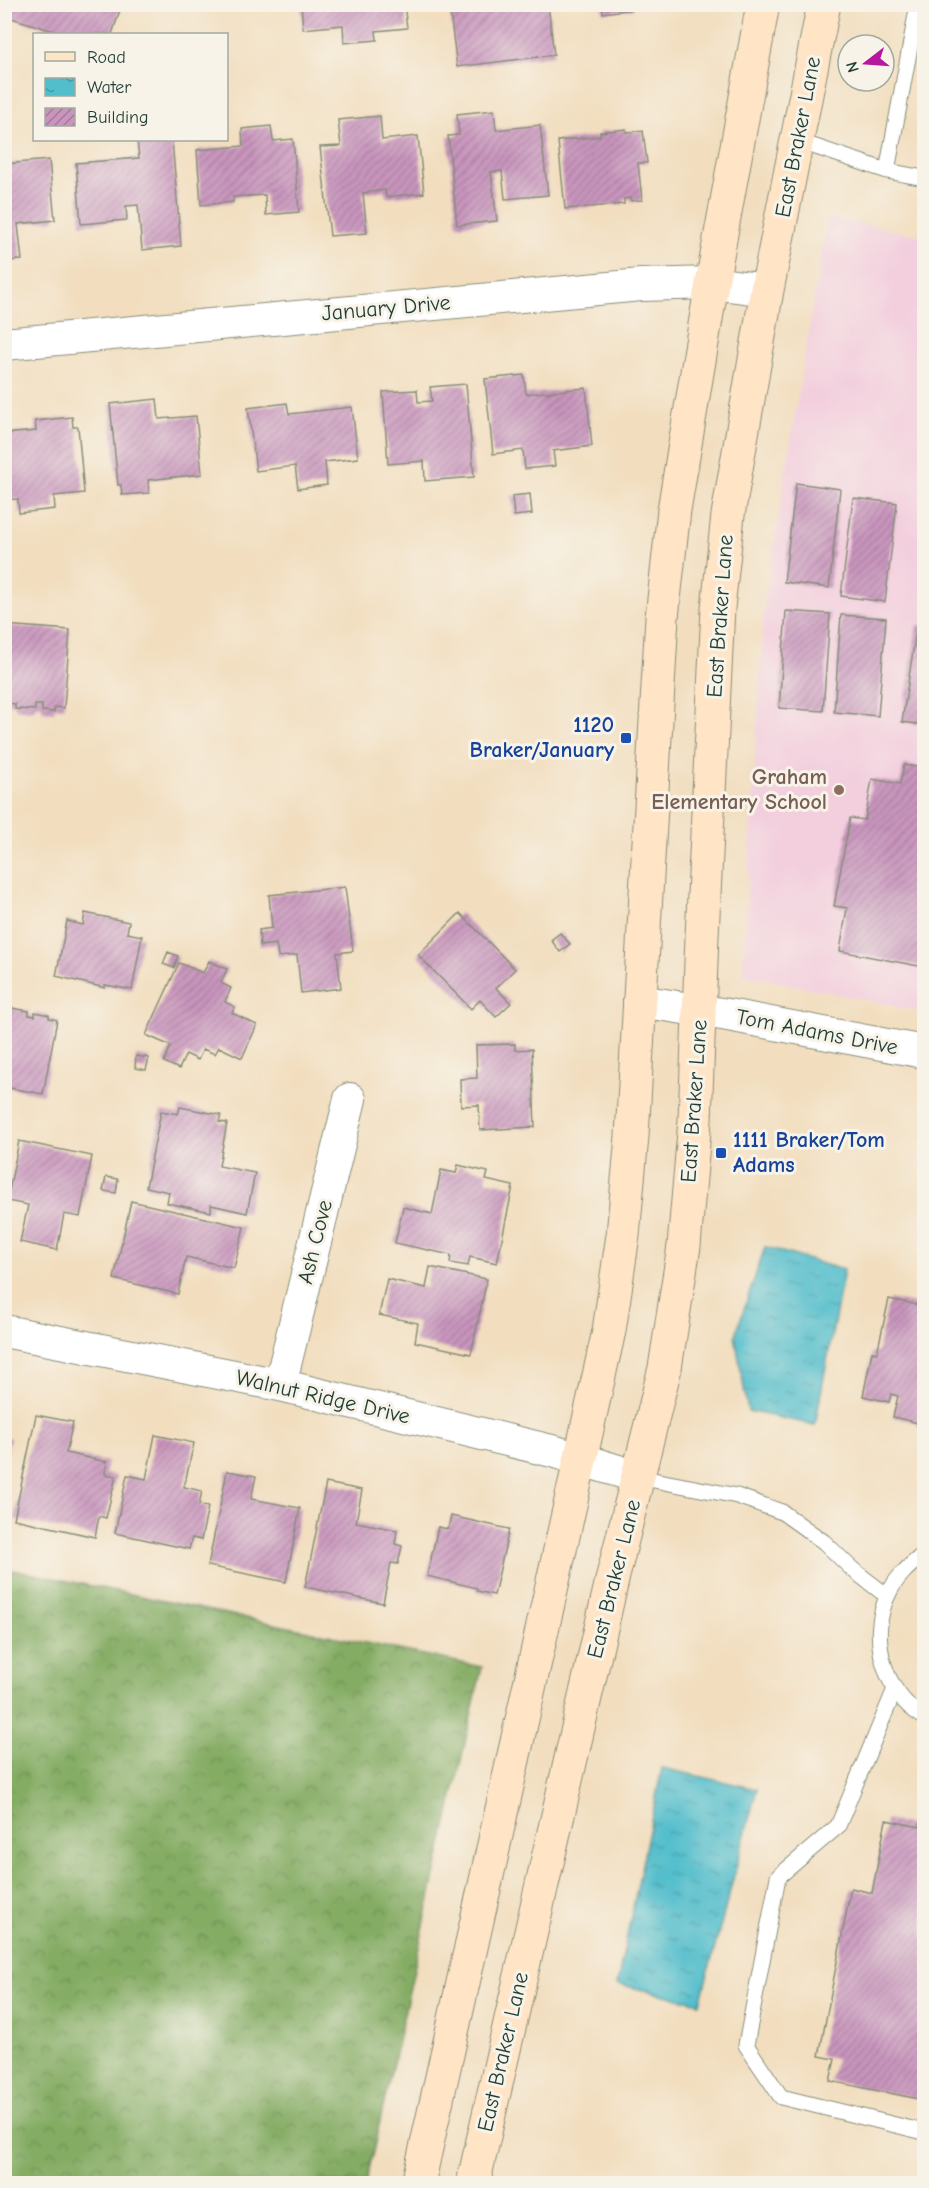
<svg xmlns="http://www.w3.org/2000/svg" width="929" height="2188" viewBox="0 0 929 2188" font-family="'Comic Neue',sans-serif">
<defs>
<pattern id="forest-crowns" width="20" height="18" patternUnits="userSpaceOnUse" patternTransform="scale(1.5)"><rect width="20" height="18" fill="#84ac63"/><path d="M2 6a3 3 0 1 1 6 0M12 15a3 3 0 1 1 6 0" fill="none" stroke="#6b8d52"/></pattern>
<pattern id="water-ripples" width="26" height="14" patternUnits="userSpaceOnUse" patternTransform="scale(1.5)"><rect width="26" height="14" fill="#52becc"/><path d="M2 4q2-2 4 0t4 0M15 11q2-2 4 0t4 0" fill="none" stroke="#439ca6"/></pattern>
<pattern id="building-hatch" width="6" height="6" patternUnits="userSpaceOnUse" patternTransform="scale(1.5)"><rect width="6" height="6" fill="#c995be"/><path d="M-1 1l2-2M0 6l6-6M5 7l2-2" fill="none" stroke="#a37b9b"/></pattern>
</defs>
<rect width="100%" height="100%" fill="#f7f3e8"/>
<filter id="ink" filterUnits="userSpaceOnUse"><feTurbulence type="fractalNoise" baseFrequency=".0167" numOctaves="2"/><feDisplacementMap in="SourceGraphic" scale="12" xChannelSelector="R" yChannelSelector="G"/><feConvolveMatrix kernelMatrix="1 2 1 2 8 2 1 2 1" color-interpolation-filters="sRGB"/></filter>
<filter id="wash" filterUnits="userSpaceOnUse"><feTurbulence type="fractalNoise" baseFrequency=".008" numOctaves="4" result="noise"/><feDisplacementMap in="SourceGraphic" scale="24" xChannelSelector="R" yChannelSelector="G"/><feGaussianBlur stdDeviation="1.35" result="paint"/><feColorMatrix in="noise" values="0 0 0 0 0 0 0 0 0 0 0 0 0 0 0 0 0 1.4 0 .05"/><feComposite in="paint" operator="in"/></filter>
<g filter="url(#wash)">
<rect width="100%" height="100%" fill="#f2debf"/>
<path fill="#f3cfde" d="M827 218 924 236V1012L742 974 764 606Z"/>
<path fill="url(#forest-crowns)" stroke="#52744c" stroke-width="1.5" d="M5 1568 482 1667 366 2183H5Z"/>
<path fill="url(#water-ripples)" stroke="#387e80" stroke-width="1.5" d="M765 1247 844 1270 815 1425 748 1411 735 1336Z
M662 1768 757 1789 700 2003 617 1984Z"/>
<g id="blocks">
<path fill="url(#building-hatch)" d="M11 4H122L112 34H53L54 31 8 17Z
M301 4H404L407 28 376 31 377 40 344 43 343 25 303 29Z
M449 4H548L554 55 457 67Z
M602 4H633L634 9 603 13Z
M494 110 496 130 540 125 548 195 505 199 502 171 491 172 497 221 457 225 448 136 459 135 457 114Z
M380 116 382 140 418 136 424 193 386 197 385 190 363 193 367 233 330 236 320 147 341 146 338 120Z
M271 126 273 141 293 139 299 212 266 215 265 195 233 197V202L201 205 197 150 243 146 242 129Z
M626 129V132L643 131 647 163H638L642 200 631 201 630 198 624 199V204L565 209 558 141 600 136V132Z
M137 140H172L181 246 142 250 138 205 126 206 127 220 81 224 76 163 139 158Z
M49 160 55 220 18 224 22 260 4 261V164Z
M524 375 526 394 586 388 592 446 553 451 555 466 525 469 523 450 493 454 485 379Z
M466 384 474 477 425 481 424 461 388 464 383 392 417 390 418 402 432 401 430 387Z
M157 399 159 419 196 416 202 474 148 480 149 493 122 495 121 485H118L110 404Z
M287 403 289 414 352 407 358 458 325 462 327 485 298 489 295 466 256 471 248 408Z
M72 417 73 427H78L84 493 54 496 55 509 19 513 18 499 4 500V434L36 431 35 421Z
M796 483 840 489 829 588 784 582Z
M530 494 532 514 514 516 512 496Z
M853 498 897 503 885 602 841 596Z
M786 611 830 614 823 711 779 708Z
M841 615 886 618 878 716 834 712Z
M4 625 70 630 64 708 55 707 54 712 42 711V705H35V710L15 709V704L8 703V709L4 708Z
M917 625 924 626V725L902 722Z
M904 765 924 768V967L840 951 847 908 834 906 850 818 865 820 872 779 900 784Z
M345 887 353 951 337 953 341 988 301 993 297 955 278 957 276 944 260 946 259 930 272 928 269 895Z
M85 913 129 922 127 933 142 936 132 990 105 985V988L56 976 67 921 83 925Z
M460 913 515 969 496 988 511 1003 496 1017 480 1000 471 1009 418 955Z
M560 933 570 944 560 952 551 940Z
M168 952 178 956 174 968 163 964Z
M209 961 227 969 221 983 231 988 225 1002 235 1007 232 1013 257 1025 242 1058 219 1047 215 1054 203 1049 198 1060 186 1054 179 1069 164 1062 171 1046 146 1035 179 963 203 973Z
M11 1008 29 1011V1015L35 1016V1012L49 1015V1018L57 1020 43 1094 4 1087V1010L10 1011Z
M515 1044V1050L532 1049 535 1127 480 1130 479 1105 461 1106 460 1079 477 1078 476 1045Z
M136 1056 149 1058 146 1070 135 1068Z
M180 1107 221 1115 219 1122 227 1123 219 1166 255 1173 247 1213 211 1205V1212L167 1203 169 1192 146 1187 161 1111 178 1114Z
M19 1141 92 1156 80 1217 64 1214 57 1250 20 1242 28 1205 7 1201Z
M458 1165 488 1172 486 1180 513 1186 497 1263 470 1257 468 1266 450 1263 451 1255 395 1243 403 1207 432 1214 441 1170 456 1173Z
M106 1177 118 1179 116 1193 103 1191Z
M131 1201 244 1227 234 1268 186 1257 178 1294 114 1279Z
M430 1267 487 1279 471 1354 415 1342 418 1323 379 1315 387 1279 426 1288Z
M889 1299 924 1306V1428L917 1426 918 1423 893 1417 898 1396 891 1394 889 1402 863 1396 872 1352 877 1353Z
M36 1415 73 1422 66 1453 107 1462 105 1474 116 1476 106 1518 99 1516 95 1537 14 1519Z
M155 1435 194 1443 184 1487 202 1491 199 1505 208 1507 201 1540 192 1538 189 1549 115 1533 127 1475 146 1479Z
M4 1437 10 1438 6 1458H4Z
M227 1471 256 1476 251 1499 300 1508 286 1582 208 1566Z
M326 1483 362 1490 356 1522 397 1530 395 1544 402 1546 398 1564 391 1563 383 1603 305 1587Z
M451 1516 509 1529 494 1595 477 1591V1588L427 1576 438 1527 448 1529Z
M923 1809H924V2100L830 2081 835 2059 819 2056 851 1888 872 1893 886 1820 920 1827Z"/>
</g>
</g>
<g filter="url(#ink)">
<use href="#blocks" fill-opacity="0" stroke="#888e7a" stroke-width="1.5"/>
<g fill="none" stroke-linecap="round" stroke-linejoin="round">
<defs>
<path id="service" d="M798 141 887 171 924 178
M887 171 918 4
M638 1477 737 1496 782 1512 824 1542 852 1569 887 1596
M924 1554C909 1566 896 1577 888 1595 868 1635 884 1695 924 1717
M895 1689 838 1826 778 1877 746 2045 781 2097 924 2132"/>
<path id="minor" d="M4 344 641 285 712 283 767 290
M639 1001 728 1015 924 1052
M4 1331 280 1385 556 1452 638 1477
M280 1385 350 1099"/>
<path id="secondary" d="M418 2184 609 1331 623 1235 632 1136 662 617 674 510 712 283 763 4
M473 2184 613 1576 665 1368 684 1246 695 1120 702 936 718 608 728 515 767 290 824 4"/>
</defs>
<use href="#service" stroke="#888e7a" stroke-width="17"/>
<use href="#minor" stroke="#888e7a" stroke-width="34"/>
<use href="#secondary" stroke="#888e7a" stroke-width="35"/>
<use href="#service" stroke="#fff" stroke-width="15"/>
<use href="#minor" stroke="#fff" stroke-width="32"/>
<use href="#secondary" stroke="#ffe4c6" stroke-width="33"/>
</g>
</g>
<g fill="#1a4fb4" stroke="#f7f3e8" stroke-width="2">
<rect x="620" y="732" width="12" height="12" rx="3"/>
<rect x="715" y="1147" width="12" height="12" rx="3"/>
</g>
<circle fill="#8d6e63" stroke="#f7f3e8" stroke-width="2" cx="839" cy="790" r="6"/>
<g text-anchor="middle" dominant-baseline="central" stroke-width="6" stroke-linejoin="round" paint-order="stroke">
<g font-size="22" fill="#1f3d34" stroke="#f7f3e8">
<text transform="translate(798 137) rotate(-79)">East Braker Lane</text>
<text transform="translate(386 308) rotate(-5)">January Drive</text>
<text transform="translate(720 616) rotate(-86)">East Braker Lane</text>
<text transform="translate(817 1032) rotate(11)">Tom Adams Drive</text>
<text transform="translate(694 1101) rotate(-86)">East Braker Lane</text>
<text transform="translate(315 1242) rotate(-76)">Ash Cove</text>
<text transform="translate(323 1397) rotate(13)">Walnut Ridge Drive</text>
<text transform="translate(614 1579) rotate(-76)">East Braker Lane</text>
<text transform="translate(503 2052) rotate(-77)">East Braker Lane</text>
</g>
<g font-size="22" font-weight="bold" fill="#164399" stroke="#f7f3e8" text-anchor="end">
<text x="614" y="725">1120<tspan x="614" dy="25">Braker/January</tspan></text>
<text x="733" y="1140" text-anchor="start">1111 Braker/Tom<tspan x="733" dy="25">Adams</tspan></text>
</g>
<g font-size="22" font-weight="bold" fill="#785e54" stroke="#f7f3e8" text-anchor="end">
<text x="827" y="777">Graham<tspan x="827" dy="25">Elementary School</tspan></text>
</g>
</g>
<rect width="929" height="2188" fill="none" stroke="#f7f3e8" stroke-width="24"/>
<rect x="33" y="33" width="195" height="108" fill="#f7f3e8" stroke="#a1aaa0" stroke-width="1.5"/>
<rect x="45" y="52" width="30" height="9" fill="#ffe4c6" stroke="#a1aaa0" stroke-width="1.5"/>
<text x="87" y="63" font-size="18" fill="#1f3d34">Road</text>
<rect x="45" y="78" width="30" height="18" fill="url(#water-ripples)" stroke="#a1aaa0" stroke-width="1.5"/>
<text x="87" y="93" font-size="18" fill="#1f3d34">Water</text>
<rect x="45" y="108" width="30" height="18" fill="url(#building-hatch)" stroke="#a1aaa0" stroke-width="1.5"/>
<text x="87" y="123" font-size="18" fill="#1f3d34">Building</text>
<g transform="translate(866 63) rotate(253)"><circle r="28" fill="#f7f3e8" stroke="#a1aaa0" stroke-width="1.5"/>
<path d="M0-4.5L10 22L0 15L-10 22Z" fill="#b5179e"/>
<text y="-9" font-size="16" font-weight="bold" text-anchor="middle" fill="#1f3d34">N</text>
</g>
</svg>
